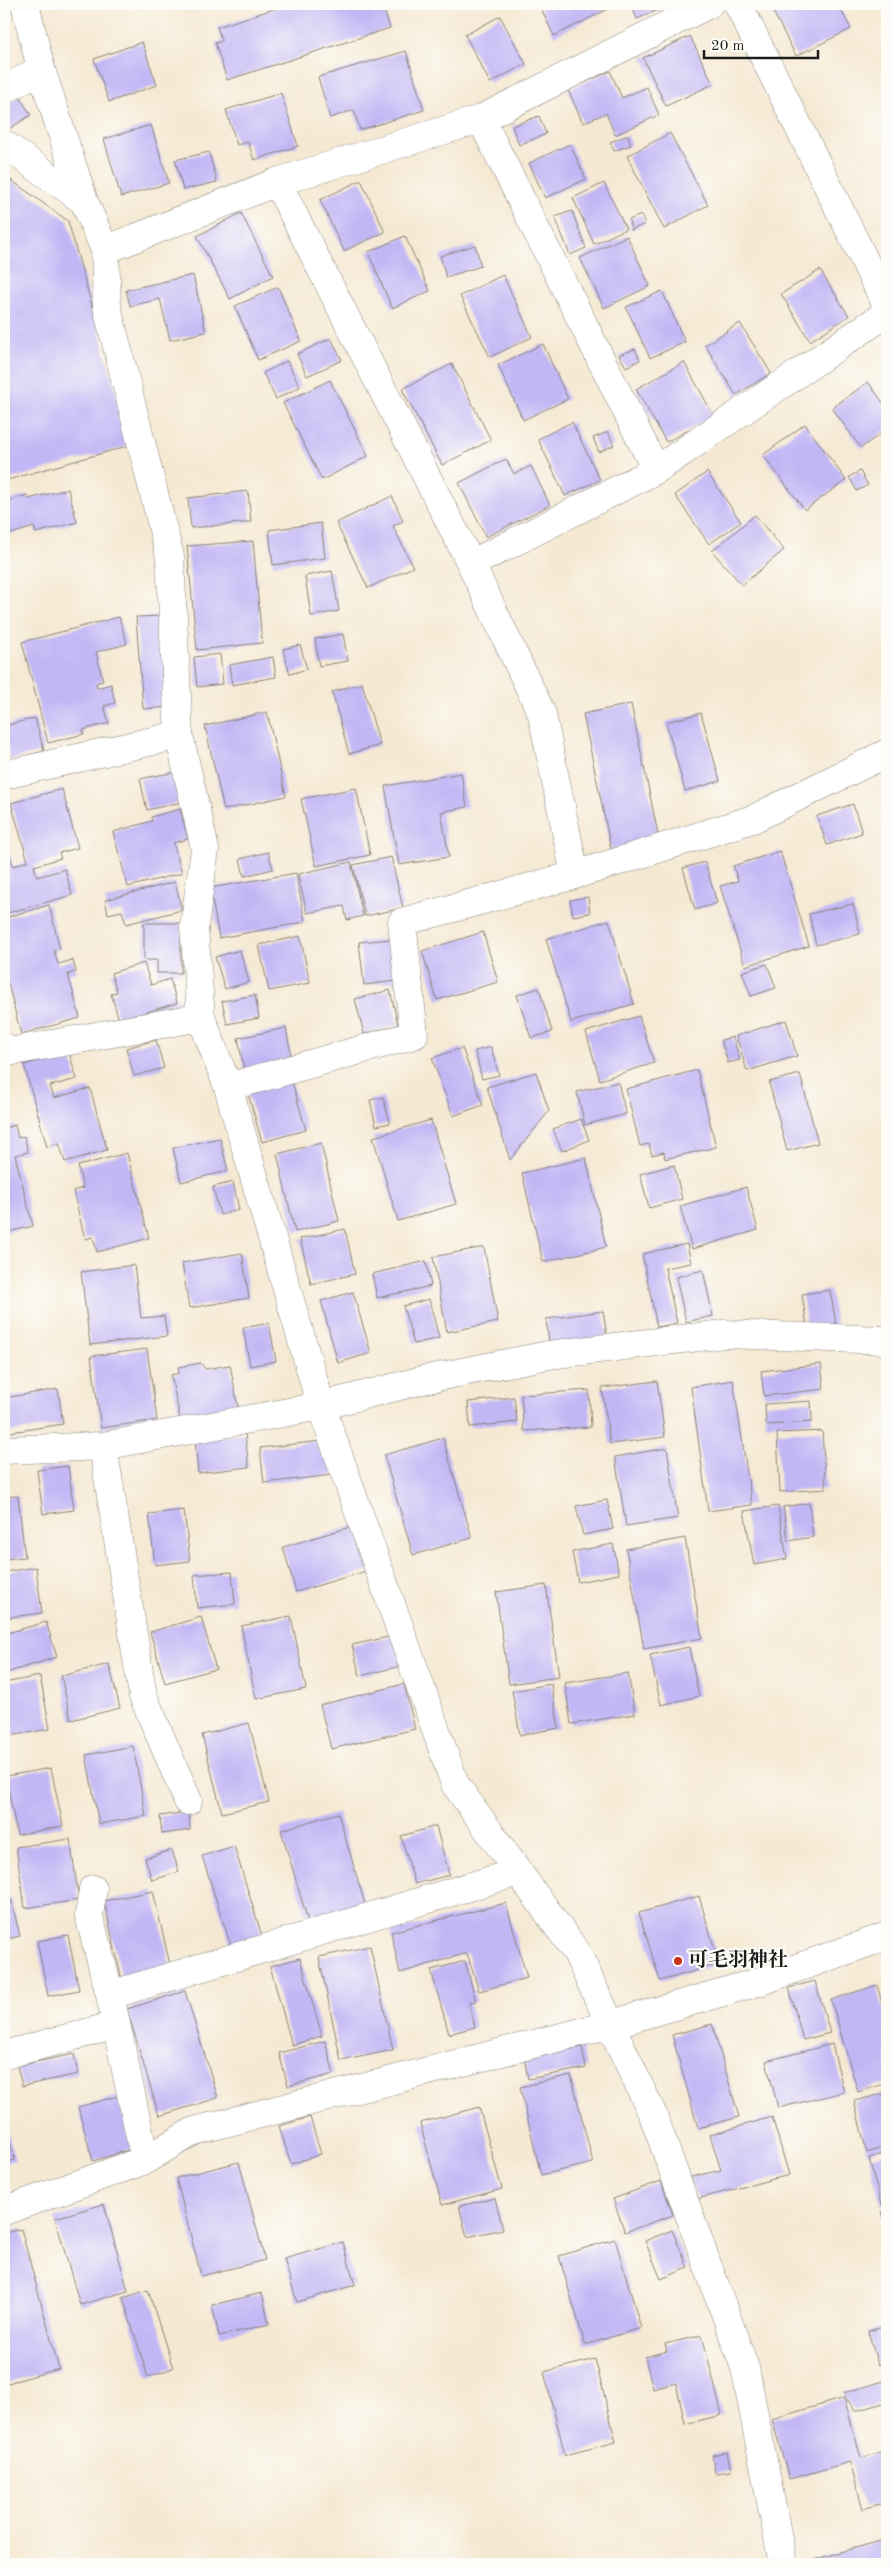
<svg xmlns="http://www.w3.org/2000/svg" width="891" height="2568" viewBox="0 0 891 2568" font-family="'Old Standard TT','Noto Serif JP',serif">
<rect width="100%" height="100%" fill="#fdfcf7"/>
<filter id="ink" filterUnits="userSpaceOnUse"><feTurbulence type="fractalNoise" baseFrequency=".02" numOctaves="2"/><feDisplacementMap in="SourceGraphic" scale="10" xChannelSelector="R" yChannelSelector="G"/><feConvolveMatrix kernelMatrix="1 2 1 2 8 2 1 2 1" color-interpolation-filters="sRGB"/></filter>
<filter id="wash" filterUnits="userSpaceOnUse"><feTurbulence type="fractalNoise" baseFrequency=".0096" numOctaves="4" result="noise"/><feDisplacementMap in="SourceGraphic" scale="20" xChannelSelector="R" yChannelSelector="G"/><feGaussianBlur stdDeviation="1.12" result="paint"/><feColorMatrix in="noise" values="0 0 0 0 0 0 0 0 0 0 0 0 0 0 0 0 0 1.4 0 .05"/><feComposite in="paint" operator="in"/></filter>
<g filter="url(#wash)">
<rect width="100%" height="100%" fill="#f5e9d3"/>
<g id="blocks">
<path fill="#c2b7f5" d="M289 4H382L390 28 227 80 215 43 222 41 217 27Z
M539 4H610L612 7 554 36Z
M631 4H672L637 19Z
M769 4H838L851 29 796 56Z
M500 16 526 64 490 83 465 35Z
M690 36 713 84 666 106 643 58Z
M142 42 157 85 109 102 94 59Z
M406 51 424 110 360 130 354 110 330 118 318 77Z
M610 71 622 98 647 87 659 115 615 135 606 113 583 123 568 90Z
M281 93 298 146 254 160 248 142 237 145 226 110Z
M19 96 31 115 4 132V105Z
M539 116 546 134 519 145 512 126Z
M151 125 169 183 121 197 104 139Z
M670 133 708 205 664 229 627 156Z
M628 135 631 145 614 151 610 142Z
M570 144 586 179 545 198 529 163Z
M209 152 217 182 183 190 175 160Z
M4 175 68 221 131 445 4 481Z
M361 180 385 232 344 251 320 200Z
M604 183 626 229 594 244 573 198Z
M572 211 586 248 570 255 555 217Z
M241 213 273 276 230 299 197 236Z
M641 215 645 224 631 230 629 220Z
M405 236 430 291 392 308 368 252Z
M627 236 650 286 604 308 580 258Z
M475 245 481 266 446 277 440 256Z
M820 270 849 316 810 341 781 294Z
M193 275 206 332 170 340 160 299 130 306 126 290Z
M503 275 532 337 490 357 460 296Z
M278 287 301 341 258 360 235 306Z
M662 291 685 342 650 358 626 307Z
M740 323 771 373 736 395 705 345Z
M331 338 342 360 307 376 297 354Z
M543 344 568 399 523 420 498 365Z
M635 349 640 360 626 367 619 355Z
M287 361 300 387 276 399 263 373Z
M684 362 714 416 666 442 636 389Z
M452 364 491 440 442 465 402 389Z
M330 380 368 456 322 480 283 403Z
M868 382 887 408V429L861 448 832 408Z
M572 422 600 480 565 496 538 439Z
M805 424 846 480 805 510 763 455Z
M608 432 614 445 599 452 593 438Z
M506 459 514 474 531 466 550 505 486 537 459 483Z
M860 471 868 485 857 491 849 477Z
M707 472 741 522 709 544 675 495Z
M68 489 77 522 36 533 34 527 4 536V502L27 495 28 499Z
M248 491 251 522 191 528 188 498Z
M392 496 403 521 393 526 413 567 368 588 336 523Z
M755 515 784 550 742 585 712 551Z
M321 523 325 558 273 565 269 530Z
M253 541 262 643 197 650 187 546Z
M332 571 339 611 311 616 305 576Z
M164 616 170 707 143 709 136 617Z
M119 617 127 644 96 652 103 681 96 683 97 688 111 684 115 703 104 706 109 723 83 730 84 734 48 743 22 642Z
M343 634 348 661 319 666 315 639Z
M300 645 307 669 290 674 283 649Z
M220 654 223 684 197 687 194 657Z
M273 657 276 677 232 685 229 665Z
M362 683 380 745 349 754 332 692Z
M631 704 659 839 611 849 583 714Z
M267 712 286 796 224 810 205 726Z
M701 713 720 781 685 791 666 722Z
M35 718 44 751 10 760 4 726Z
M175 772 182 802 147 810 140 779Z
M461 773 467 807 441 812 449 857 399 865 385 786Z
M356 788 370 855 316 866 301 799Z
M62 789 78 848 59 853 61 858 34 866 37 877 65 869 72 895 4 914V835L13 866 28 861 11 803Z
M853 804 862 833 827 845 817 816Z
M180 809 188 839 173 843 182 873 128 887 113 832 152 821 151 817Z
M780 851 809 946 745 966 720 886 738 881 733 866Z
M268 852 273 869 244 876 240 859Z
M391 857 403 908 365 916 353 865Z
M351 862 363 916 347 920 344 906 307 913 298 874Z
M705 862 717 903 695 910 683 868Z
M296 873 305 922 219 938 210 888Z
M175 882 182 910 126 924 122 911 108 914 105 900Z
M588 897 590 913 573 916 570 900Z
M853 904 860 934 816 945 809 914Z
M49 905 60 949 54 950 58 964 73 960 76 972 68 974 80 1018 21 1034 8 983 4 984V918Z
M609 920 634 1004 571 1022 546 939Z
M144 923H181V973H157V960H144Z
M483 932 498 982 437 1000 422 951Z
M300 936 310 983 269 991 259 945Z
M391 939 396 981 364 985 359 942Z
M240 950 249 982 225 989 215 957Z
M144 963 151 985 170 979 177 1003 119 1020 111 994 117 992 111 973Z
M767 964 776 988 751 996 742 972Z
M539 988 552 1032 531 1038 517 995Z
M390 990 398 1025 364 1034 355 999Z
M255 995 259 1018 227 1024 222 1001Z
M639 1016 654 1063 600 1080 586 1032Z
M786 1020 797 1056 747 1071 736 1036Z
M286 1028 292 1060 244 1070 238 1038Z
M733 1037 740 1060 728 1063 721 1040Z
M156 1040 164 1068 134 1076 126 1048Z
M491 1047 499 1075 482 1079 475 1051Z
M462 1048 483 1105 453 1116 432 1058Z
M69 1052 77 1079 50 1086 54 1098 90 1088 107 1150 65 1162 59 1143 47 1147 24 1065Z
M697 1070 716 1147 665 1159 664 1152 652 1155 649 1144 640 1146 626 1089Z
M536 1072 549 1111 510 1160 487 1087Z
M800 1074 818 1143 787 1151 769 1082Z
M291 1078 306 1130 262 1142 247 1090Z
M618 1082 626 1114 585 1125 577 1092Z
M383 1097 390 1123 376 1126 370 1100Z
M581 1119 589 1140 562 1151 553 1129Z
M431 1120 456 1204 398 1221 373 1137Z
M15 1125 18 1138 24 1136 28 1152 15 1155 33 1226 4 1233V1128Z
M220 1138 228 1171 181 1182 173 1148Z
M321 1143 339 1221 295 1232 277 1154Z
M127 1153 149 1238 97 1252 93 1237 85 1239 73 1191 83 1188 78 1166Z
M586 1158 606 1247 543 1262 522 1173Z
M674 1165 682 1199 649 1208 640 1174Z
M233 1182 239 1210 220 1215 213 1187Z
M746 1187 758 1230 692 1249 680 1206Z
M345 1229 355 1274 311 1284 300 1239Z
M687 1244 691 1263 665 1268 677 1323 657 1327 642 1254Z
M484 1247 498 1322 447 1332 433 1257Z
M242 1253 249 1298 189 1308 182 1263Z
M426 1261 431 1286 377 1298 372 1274Z
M134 1265 141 1318 164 1316 167 1336 90 1345 81 1272Z
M703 1270 713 1316 686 1322 676 1277Z
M830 1290 837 1330 808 1334 802 1294Z
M353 1292 371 1353 338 1363 321 1301Z
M429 1299 439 1338 414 1344 403 1306Z
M603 1311 608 1342 550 1350 546 1319Z
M269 1323 276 1361 250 1366 243 1328Z
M147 1349 157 1420 101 1428 91 1356Z
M201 1363 205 1369 230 1365 239 1412 181 1423 171 1375 179 1373 178 1367Z
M821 1364 824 1389 764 1396 761 1371Z
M733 1380 752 1505 708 1511 691 1387Z
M657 1381 665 1437 610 1444 602 1388Z
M58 1389 63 1424 5 1433 4 1398Z
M589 1390 591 1427 524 1431 521 1395Z
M514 1397 517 1422 470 1427 468 1402Z
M811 1401 812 1422 766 1425 765 1404Z
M822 1431 826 1489 780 1492 777 1433Z
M245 1434 249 1467 198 1473 195 1440Z
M443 1438 472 1538 413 1555 384 1455Z
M330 1440 333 1475 264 1483 260 1448Z
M667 1448 678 1518 626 1526 615 1457Z
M68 1466 74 1510 43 1514 37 1470Z
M18 1496 25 1557 4 1559V1497Z
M607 1500 613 1529 583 1535 576 1506Z
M809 1503 813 1537 788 1541 783 1507Z
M778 1506 787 1559 754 1565 744 1511Z
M184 1510 190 1561 155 1565 149 1514Z
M360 1524 373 1569 296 1592 283 1547Z
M685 1538 702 1638 644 1649 626 1549Z
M613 1544 619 1574 578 1582 572 1552Z
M36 1567 42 1613 4 1618V1572Z
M232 1572 235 1604 197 1608 194 1575Z
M546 1585 559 1677 509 1684 496 1592Z
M291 1616 306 1689 256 1699 241 1626Z
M201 1617 216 1669 165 1683 150 1632Z
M46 1622 57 1657 6 1673 4 1634Z
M397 1635 405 1665 360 1676 352 1645Z
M689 1647 699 1696 661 1705 650 1655Z
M109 1664 120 1708 71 1720 61 1676Z
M628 1673 635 1714 571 1724 565 1683Z
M40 1676 50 1729 4 1737V1683Z
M404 1684 415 1729 331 1749 320 1705Z
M551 1684 559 1728 520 1735 512 1691Z
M249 1723 269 1802 222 1813 202 1735Z
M133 1746 146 1816 99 1824 86 1755Z
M51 1768 63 1826 17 1835 6 1776Z
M189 1812 190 1830 162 1834 160 1816Z
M338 1813 367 1911 310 1928 281 1830Z
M436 1826 449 1875 415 1884 401 1836Z
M70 1839 79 1900 25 1908 16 1847Z
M234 1846 263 1939 232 1949 202 1856Z
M172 1850 179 1872 152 1880 145 1858Z
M153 1891 171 1969 122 1980 104 1901Z
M699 1896 719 1964 660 1981 639 1913Z
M11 1899 20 1936 4 1940V1900Z
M506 1903 527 1978 479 1991 467 1953 400 1973 391 1932Z
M68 1935 79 1990 48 1996 37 1941Z
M370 1946 393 2050 341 2061 319 1957Z
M300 1958 322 2036 292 2045 270 1966Z
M465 1961 476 2002 469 2003 475 2027 449 2034 431 1970Z
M815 1981 830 2033 803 2040 789 1988Z
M877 1985 887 2021V2083L858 2092 831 2000Z
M185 1991 218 2098 159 2116 127 2009Z
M712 2024 739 2117 698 2128 672 2035Z
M325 2041 334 2074 288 2086 279 2053Z
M832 2044 844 2092 778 2108 766 2061Z
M582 2047 586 2068 528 2079 524 2057Z
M74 2054 78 2074 22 2086 17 2066Z
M571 2075 593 2163 541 2175 520 2087Z
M887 2093V2146L867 2153 854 2101Z
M118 2096 132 2149 93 2161 78 2107Z
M479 2107 502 2189 442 2205 420 2123Z
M310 2117 321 2154 291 2164 279 2126Z
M772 2117 789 2175 697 2199 691 2177 721 2170 710 2135Z
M4 2119 15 2160 4 2163Z
M887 2153V2204L881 2205 869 2158Z
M239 2162 265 2260 201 2276 176 2178Z
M661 2181 673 2215 625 2232 613 2199Z
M495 2198 503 2229 467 2237 459 2206Z
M104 2204 128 2291 80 2305 55 2218Z
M887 2211V2227L882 2212Z
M21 2229 59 2369 4 2384V2233Z
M672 2230 688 2268 661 2279 645 2241Z
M615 2239 641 2328 585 2345 559 2256Z
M343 2242 355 2285 297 2302 284 2259Z
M148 2290 173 2368 148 2377 123 2298Z
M262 2293 269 2324 219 2336 212 2305Z
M887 2326V2363L878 2365 868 2331Z
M702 2335 722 2415 685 2424 676 2383 653 2389 645 2357 667 2351 665 2344Z
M595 2359 616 2442 565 2455 544 2372Z
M887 2380V2402L855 2411 843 2393Z
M844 2398 861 2458 887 2450V2502L863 2509 850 2462 789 2479 772 2419Z
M727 2452 731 2471 715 2473 712 2455Z
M887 2539V2564H799Z"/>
</g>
</g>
<g filter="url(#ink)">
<use href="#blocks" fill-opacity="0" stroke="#888278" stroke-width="1"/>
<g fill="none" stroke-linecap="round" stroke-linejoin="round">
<defs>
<path id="minor" d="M738 4 887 306
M4 90 41 69
M481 119 656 470
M4 144 84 201
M277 182 471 564 542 714 575 875
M105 250 277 182 481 119 709 4
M471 564 656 470 887 313
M4 775 179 735
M4 1047 8 1052 201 1017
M228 1087 414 1035 402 922 575 875 753 819 887 753
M103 1446 143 1696 188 1801
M4 1450 103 1446 321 1406 228 1087 201 1017 194 927 205 849 179 735 170 557 107 307 105 250 84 201 41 69 25 4
M93 1889 89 1916 110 1995 145 2160
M110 1995 518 1872
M4 2055 116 2025
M4 2211 145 2160 194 2131 612 2024 758 1982 887 1936
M783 2564 745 2368 653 2115 577 1953 455 1784 321 1406 427 1379 548 1355 724 1334 887 1340"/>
</defs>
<use href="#minor" stroke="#888278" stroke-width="29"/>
<use href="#minor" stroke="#fff" stroke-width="28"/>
</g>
</g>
<circle fill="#c8321e" stroke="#fdfcf7" stroke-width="2" cx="678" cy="1961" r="5"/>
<g text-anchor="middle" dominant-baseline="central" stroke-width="4.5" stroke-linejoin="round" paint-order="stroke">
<g font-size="20" font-weight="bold" fill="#1c1c1c" stroke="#fdfcf7" text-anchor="start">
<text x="688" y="1961">可毛羽神社</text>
</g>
</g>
<rect width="891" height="2568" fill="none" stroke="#fdfcf7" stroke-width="20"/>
<path d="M704 50v8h114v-8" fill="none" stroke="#1c1c1c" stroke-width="2.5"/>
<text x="711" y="50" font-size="15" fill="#1c1c1c" stroke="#fdfcf7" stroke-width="4" paint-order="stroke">20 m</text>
</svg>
